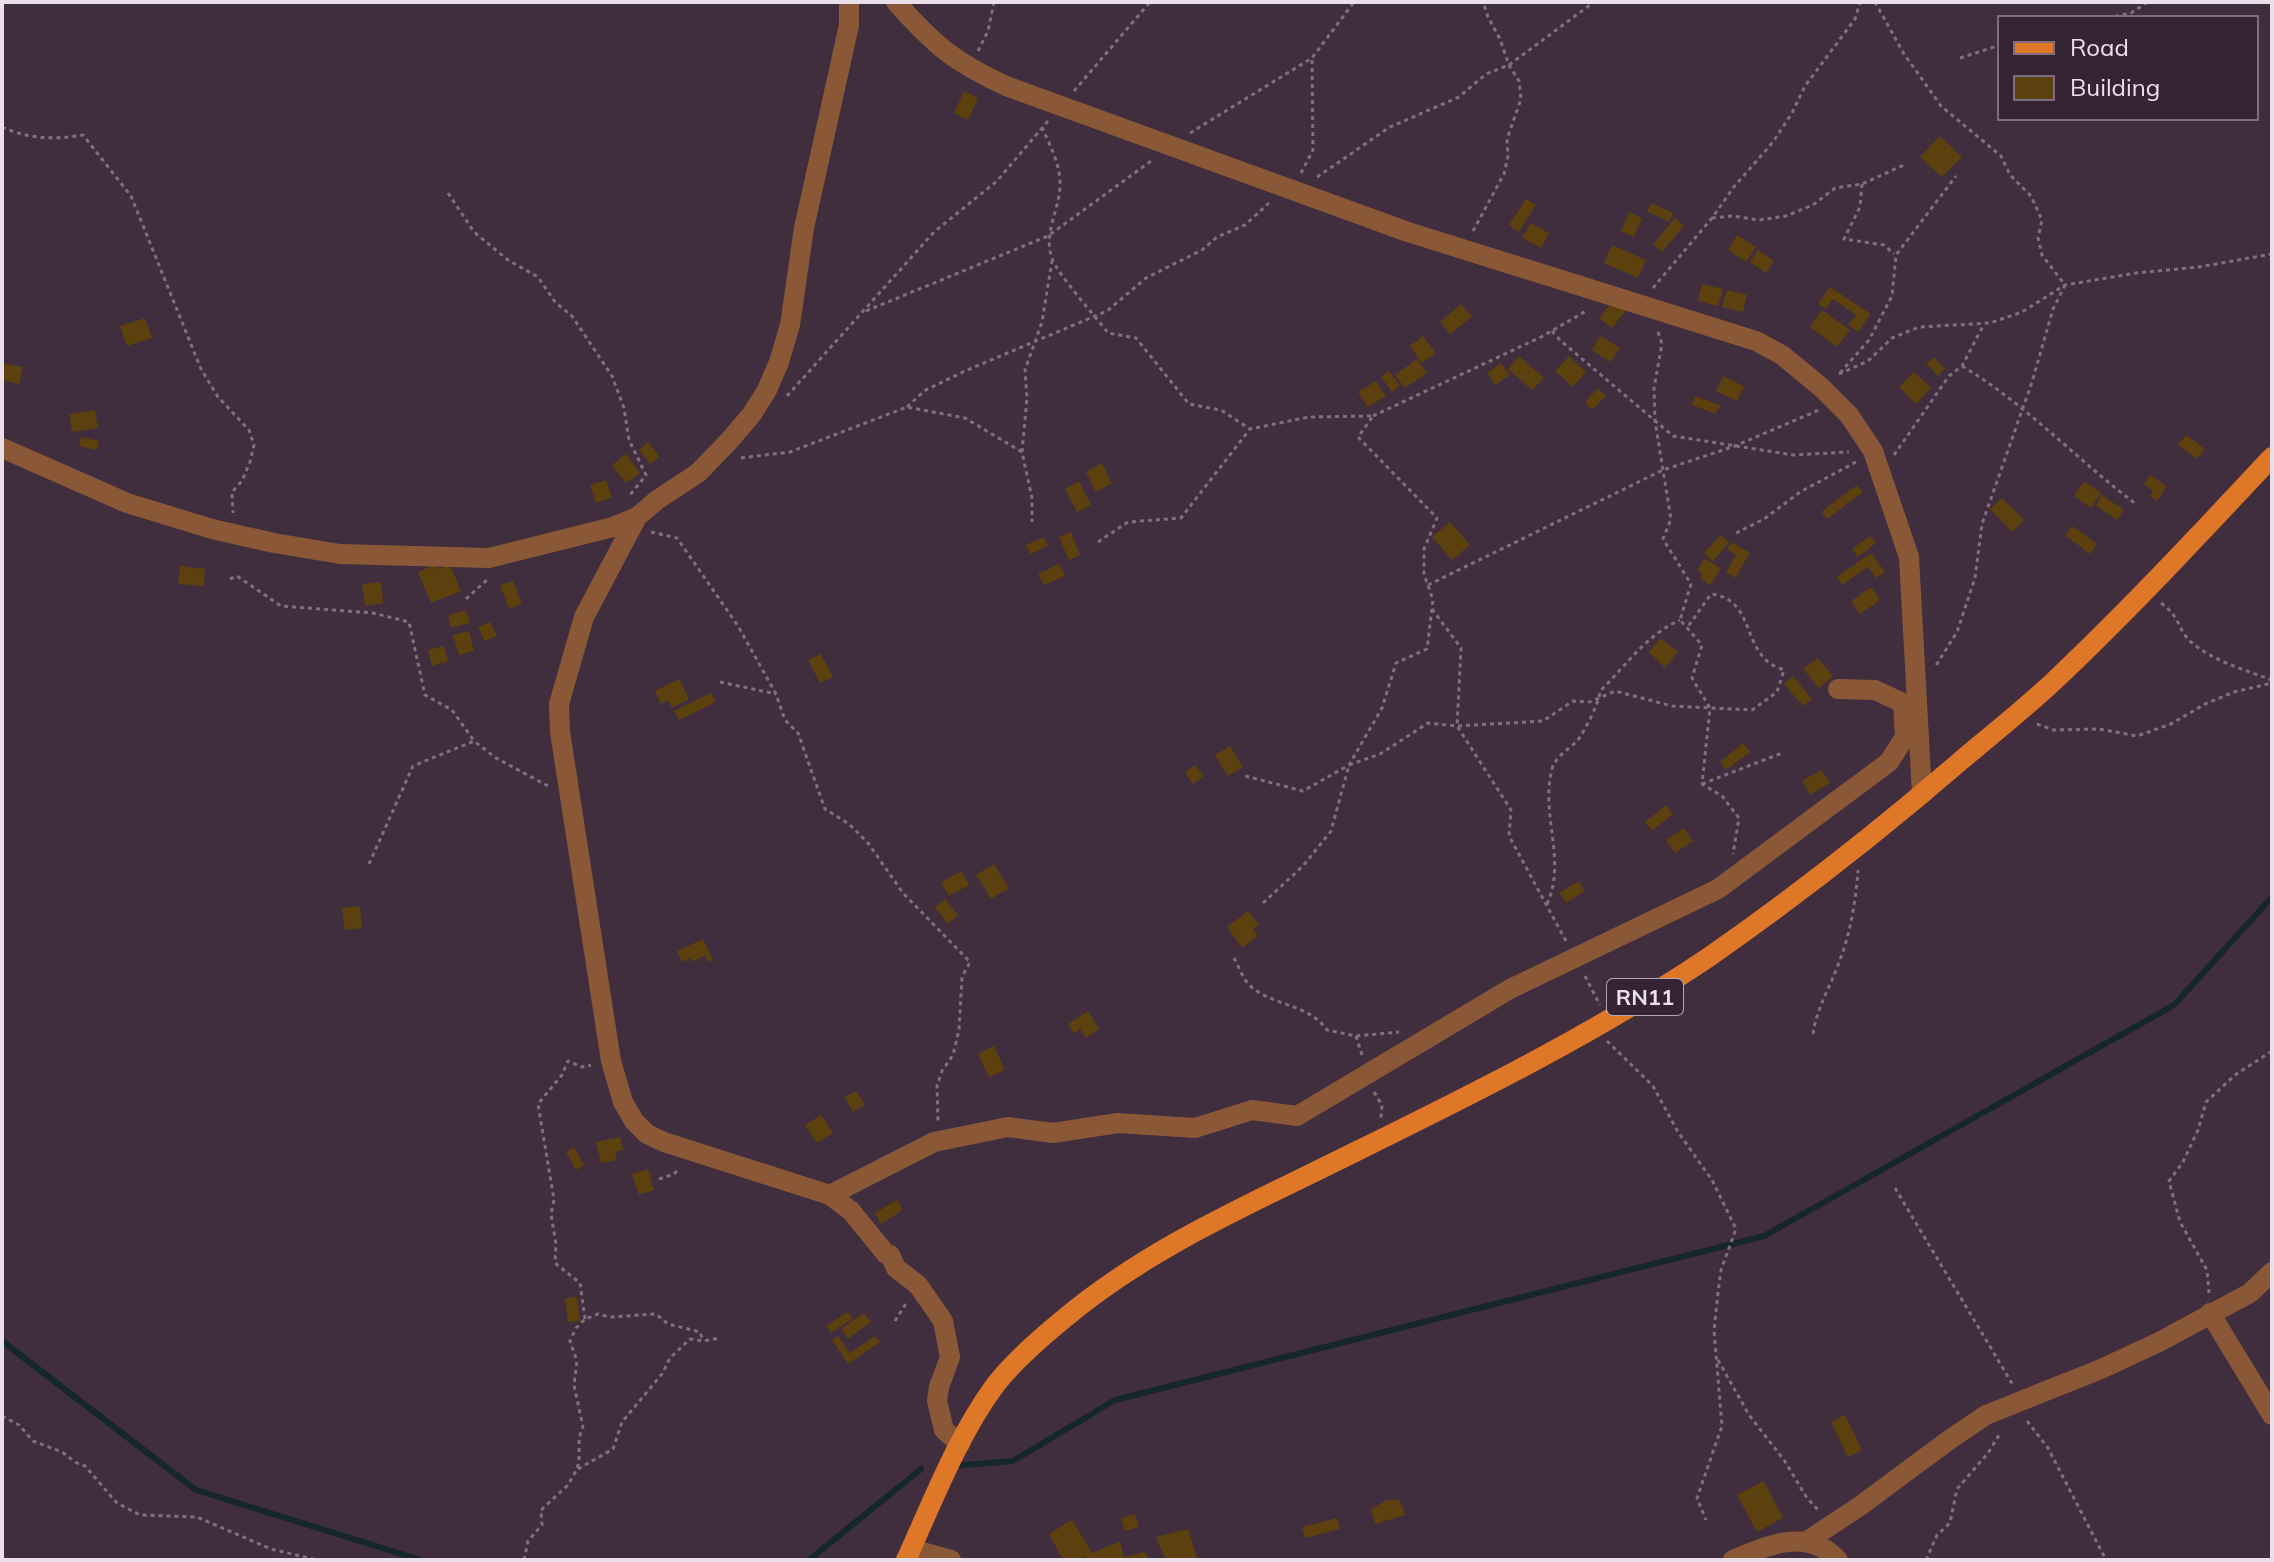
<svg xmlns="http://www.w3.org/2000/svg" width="2274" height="1562" viewBox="0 0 2274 1562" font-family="Mulish,sans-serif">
<rect width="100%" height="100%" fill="#402d3e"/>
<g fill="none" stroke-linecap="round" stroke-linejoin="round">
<path stroke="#152728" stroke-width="6" d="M2 1341 196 1490 421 1560
M953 1466 1013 1461 1115 1400 1764 1236 2174 1005 2272 897
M809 1560 921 1469"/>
</g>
<path fill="#5c400d" d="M964 91 978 98 968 120 954 113Z
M1940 136 1962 157 1942 177 1920 157Z
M1526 199 1536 205 1519 232 1509 225Z
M1651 203 1673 213 1669 222 1647 211Z
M1629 212 1642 218 1634 237 1621 231Z
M1675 218 1684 226 1662 252 1653 244Z
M1531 223 1549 233 1541 248 1522 238Z
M1737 235 1756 247 1746 262 1728 250Z
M1612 245 1646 260 1638 278 1604 263Z
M1758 250 1774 261 1766 273 1750 262Z
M1702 284 1723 289 1718 306 1698 301Z
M1830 287 1871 314 1858 332 1848 325 1856 315 1833 299 1826 309 1818 304Z
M1727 290 1747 295 1743 312 1722 307Z
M1614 300 1626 310 1612 328 1599 318Z
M1461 304 1472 317 1450 334 1440 322Z
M1822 310 1850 330 1837 347 1810 327Z
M145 318 152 338 127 346 120 326Z
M1423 336 1436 353 1422 363 1410 346Z
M1600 336 1620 348 1611 362 1592 350Z
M1519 356 1544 378 1532 390 1508 369Z
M1569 356 1586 372 1573 387 1555 371Z
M1934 357 1945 369 1938 376 1926 363Z
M1417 359 1427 373 1405 388 1395 375Z
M2 363 23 367 19 384 2 380Z
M1501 363 1510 375 1495 385 1487 373Z
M1389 371 1400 386 1392 392 1381 377Z
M1914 372 1931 388 1916 404 1899 387Z
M1723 376 1744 386 1737 401 1716 391Z
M1376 381 1386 396 1368 407 1358 392Z
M1598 388 1606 396 1592 410 1585 402Z
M1695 396 1720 405 1716 414 1692 405Z
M95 410 98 428 72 432 69 414Z
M2186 435 2205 449 2197 459 2178 445Z
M81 437 99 441 97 450 79 446Z
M648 442 660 457 650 464 639 450Z
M626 454 640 473 626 483 612 465Z
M1102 463 1112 483 1096 492 1086 472Z
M2150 475 2167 486 2157 501 2150 496 2153 491 2144 484Z
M606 480 612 498 596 503 590 485Z
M1079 481 1091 505 1077 512 1065 489Z
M2084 481 2101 493 2091 508 2074 496Z
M1857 485 1863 492 1827 519 1821 512Z
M2102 495 2124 510 2117 520 2096 506Z
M2002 498 2024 520 2012 532 1990 509Z
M1450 522 1470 545 1452 560 1432 537Z
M2072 526 2097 544 2090 554 2065 535Z
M1071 532 1080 555 1069 560 1059 537Z
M1720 535 1729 542 1713 561 1704 553Z
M1870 536 1876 543 1858 557 1852 549Z
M1044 537 1048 546 1030 554 1026 545Z
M1732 542 1750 553 1735 578 1726 572 1736 555 1727 549Z
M1871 553 1885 572 1876 578 1868 567 1842 585 1837 577Z
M1705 558 1721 569 1710 585 1700 578 1703 575 1697 570Z
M436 564 438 569 450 565 461 591 431 603 418 572Z
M1059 564 1065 576 1044 585 1038 574Z
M180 566 205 569 204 586 178 584Z
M513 581 522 604 509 609 500 585Z
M381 582 383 603 365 606 362 584Z
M1871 587 1880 600 1860 614 1851 601Z
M466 610 470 623 451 628 448 615Z
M490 622 497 636 485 641 478 627Z
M469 631 474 651 459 655 453 635Z
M1660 638 1678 652 1665 668 1649 652Z
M444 646 448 661 432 666 428 650Z
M821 654 833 677 820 683 808 660Z
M1818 658 1833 676 1819 688 1803 669Z
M1793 676 1812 699 1803 706 1784 684Z
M679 679 689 699 672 708 668 700 661 704 655 691Z
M711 693 716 702 679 720 674 711Z
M1743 743 1750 752 1726 770 1720 762Z
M1230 746 1243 767 1228 776 1215 755Z
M1195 765 1204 776 1193 784 1185 773Z
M1821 770 1830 783 1810 795 1802 781Z
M1666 805 1673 814 1652 831 1645 822Z
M1684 828 1693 841 1675 853 1666 840Z
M994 864 1009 888 991 899 976 875Z
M962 871 969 885 949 896 941 882Z
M1579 881 1585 891 1566 903 1559 893Z
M945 899 958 915 948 924 935 907Z
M360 906 362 928 345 930 342 908Z
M1248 911 1259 925 1253 930 1258 936 1242 948 1227 927Z
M703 939 713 960 708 962 705 955 692 962 690 958 682 962 677 951Z
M1088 1011 1099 1029 1086 1038 1080 1029 1074 1033 1068 1024Z
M994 1046 1005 1070 989 1077 978 1054Z
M856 1091 865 1105 853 1112 845 1097Z
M821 1115 833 1133 817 1143 805 1125Z
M620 1137 623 1150 615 1152 617 1160 601 1163 596 1142Z
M574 1147 584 1165 576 1170 566 1152Z
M648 1169 654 1190 639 1195 632 1174Z
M897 1200 903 1210 881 1224 875 1213Z
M577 1297 580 1321 568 1322 565 1298Z
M848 1312 852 1319 831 1333 826 1326Z
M864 1313 871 1322 848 1339 841 1329Z
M838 1336 850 1353 875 1336 880 1342 848 1364 832 1340Z
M1845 1415 1862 1450 1848 1457 1831 1422Z
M1764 1481 1783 1518 1757 1532 1737 1495Z
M1387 1500H1400L1405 1515 1375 1524 1371 1509Z
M1135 1514 1139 1527 1125 1531 1121 1518Z
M1337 1518 1340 1529 1305 1538 1302 1527Z
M1072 1520 1092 1553 1120 1541 1124 1557 1145 1552 1149 1560H1087L1085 1556 1078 1560H1063L1049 1534Z
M1188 1529 1198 1560H1166L1156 1537Z"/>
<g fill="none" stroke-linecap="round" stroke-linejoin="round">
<path stroke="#80707f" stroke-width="3" stroke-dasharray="4 4" stroke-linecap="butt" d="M1875 2 1904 54 1941 106 2001 156 2010 175 2031 196 2042 220 2038 238 2042 255 2065 285 2053 309 2032 382 1982 524 1975 578 1957 632 1935 667
M2107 18 2131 13 2148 2
M978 51 988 31 994 2
M1960 58 2000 45
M1074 91 1150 2
M2 127C29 139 54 140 83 135L131 196 201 369 218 397 249 430 254 445 250 462 242 481 232 492 233 513
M1042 127C1050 146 1061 165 1060 186 1059 211 1043 234 1052 258 1057 274 1096 317 1108 333L1136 338 1189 404 1221 410 1250 429
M1190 133 1312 58 1354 2
M1301 173 1313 150 1312 59
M1317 177 1390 127 1459 97 1486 74 1509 65 1594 2
M1862 184 1860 207 1844 239 1884 245 1894 254
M448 193 474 232 508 260 538 277 555 302 572 316 612 376 624 408 629 440 646 475 630 495
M1712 218 1733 216 1759 220 1786 216 1813 205 1835 188 1862 184 1904 165
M1473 231 1504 174 1508 156 1507 139 1521 99 1519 81 1509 65 1500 39 1488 17 1483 2
M1653 288 1712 218 1733 188 1773 142 1792 113 1805 86 1855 19 1860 2
M866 311 1048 236 1151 161
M1552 331 1561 341 1673 436 1793 455 1849 452
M1658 332 1662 344 1654 388 1655 421 1671 519 1663 539 1691 584 1680 620 1702 645 1692 678 1710 708 1702 784 1722 796 1739 818 1733 854
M1962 366C2026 404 2077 460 2136 504
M1840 373 1869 340 1892 296 1896 255 1956 176
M1839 374 1868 361 1892 338 1919 327 1990 323 2022 312 2065 285 2136 273 2199 267 2272 254
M787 396 934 232 997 181 1048 121
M907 407 924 391 965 371 1107 311 1146 278 1202 250 1217 237 1245 225 1269 203
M1373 416 1541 337 1588 310
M1022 452 1027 398 1025 370 1042 322 1052 261
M1894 455 1949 376 1962 366 1984 324
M741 458 790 452 907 407 965 418 1022 452 1032 498V522
M651 532 677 538 738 626 776 694 785 720 798 733 825 809 849 824 868 843 903 893 970 962 962 977 959 1030 953 1055 942 1071 937 1086 938 1121
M1736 533 1764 519 1800 492 1856 462
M1098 542 1128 522 1181 518 1250 429 1309 417 1373 416 1358 437 1437 518 1424 549V574L1433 600 1427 649 1396 663 1382 708 1349 765 1303 791 1245 776
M230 579 237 576 281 606 373 613 409 622 425 695 452 710 474 741
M1428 585 1663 470 1735 446 1819 410
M466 599 489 578
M2161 603C2181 617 2178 631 2191 642 2213 661 2245 670 2272 680
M1432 609 1461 648 1457 726 1511 810 1509 836 1566 941
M720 682 776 694
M2037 724 2054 730 2099 729 2137 736 2171 724 2205 704 2234 692 2272 683
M1702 784 1782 753
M369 864 413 766 474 741 496 758 548 786
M1263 903 1303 866 1331 831 1349 765 1380 754 1428 723 1457 726 1543 721 1573 701 1590 702 1615 691 1672 706 1752 710 1777 692 1784 670C1779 668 1771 665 1767 661 1743 639 1751 599 1711 594L1687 628
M1547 904C1567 861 1540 814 1552 769 1556 756 1568 750 1577 741 1584 733 1600 701 1600 691 1626 666 1646 635 1680 620
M1234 958C1238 965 1241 974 1246 981 1265 1006 1308 1002 1327 1030L1356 1036 1399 1032
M1585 976 1600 1005
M1813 1034C1817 1006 1832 984 1841 957 1851 930 1856 899 1858 870
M1356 1036 1362 1055
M1607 1041 1653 1086 1678 1132 1712 1180 1736 1229 1721 1270 1718 1293 1714 1330 1722 1426 1697 1498 1706 1520
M1374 1092 1382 1105 1381 1118
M659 1179 674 1174 680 1168
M1895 1188 2013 1385
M2209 1293 2207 1270 2180 1222 2169 1181 2183 1162 2198 1130 2206 1102 2235 1075 2272 1051
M585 1319 580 1283 555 1263 556 1244 551 1214 554 1200 538 1104 562 1075 568 1061 582 1067 591 1065
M895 1321 907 1302
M1718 1360 1749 1415 1784 1460 1807 1498 1818 1510
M2 1416 19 1425 33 1441 62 1452 75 1462 85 1466 117 1503 140 1515 197 1517 271 1549 317 1560
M2027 1421 2048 1448 2106 1560
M578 1469 613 1449 622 1422 662 1374 670 1358 690 1339 703 1341 720 1338
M524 1560 528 1541 542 1525 541 1510 568 1485 577 1469 579 1460V1438L583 1427 574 1385 577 1361 570 1341 576 1328 585 1319 598 1314 609 1317 656 1314 668 1324 700 1332 703 1341
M1926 1560 1937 1535 1950 1523 1957 1489 1988 1453 2001 1432"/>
<path stroke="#8b5837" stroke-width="20" d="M896 2C934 45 954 62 1006 86L1408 232 1756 341 1782 355 1822 388 1849 415 1873 451 1909 557 1922 794
M2 448 127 503 212 529 274 543 340 554 489 558 613 527 637 517 657 500 698 473 729 441 752 414 767 390 779 362 790 325 804 228 849 25V2
M637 517 584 617 559 704 560 732 611 1061 623 1102 634 1121 647 1134 664 1142 830 1195 851 1211 886 1254 890 1255 896 1268 918 1285 943 1321 950 1357 939 1387 937 1401 944 1430 960 1444
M830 1195 934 1142 1008 1127 1053 1133 1118 1123 1195 1128 1252 1110 1297 1116 1510 989 1718 889 1889 762 1905 737 1903 703 1875 690 1838 689
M2210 1313 2272 1415
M1807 1541 1860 1506 1949 1440 1986 1415 2101 1369 2159 1342 2250 1293 2272 1272
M911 1549 951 1560
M1733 1560C1769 1545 1807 1527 1838 1560"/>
<path stroke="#df7728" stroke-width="20" d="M906 1560C932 1503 958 1435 996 1384 1014 1361 1037 1341 1060 1322 1148 1247 1253 1203 1355 1152 1475 1093 1598 1032 1709 957 1798 895 1882 829 1964 758 1994 733 2024 709 2053 682 2129 610 2200 534 2272 457"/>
</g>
<g text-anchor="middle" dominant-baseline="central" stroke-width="6" stroke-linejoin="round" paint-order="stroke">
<rect fill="#352334" stroke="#b4a7b3" stroke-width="2" x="1607" y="979" width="76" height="36" rx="6"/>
<g font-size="22" font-weight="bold" fill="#ebdfea">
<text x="1645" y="997">RN11</text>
</g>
</g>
<rect width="2274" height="1562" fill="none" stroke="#ebdfea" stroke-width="8"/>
<rect x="1998" y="16" width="260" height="104" fill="#352334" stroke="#7e6e7d" stroke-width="2"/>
<rect x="2014" y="42" width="40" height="12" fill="#df7728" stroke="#7e6e7d" stroke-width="2"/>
<text x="2070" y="56" font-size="24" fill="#ebdfea">Road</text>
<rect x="2014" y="76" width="40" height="24" fill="#5c400d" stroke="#7e6e7d" stroke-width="2"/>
<text x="2070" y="96" font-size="24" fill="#ebdfea">Building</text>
</svg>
